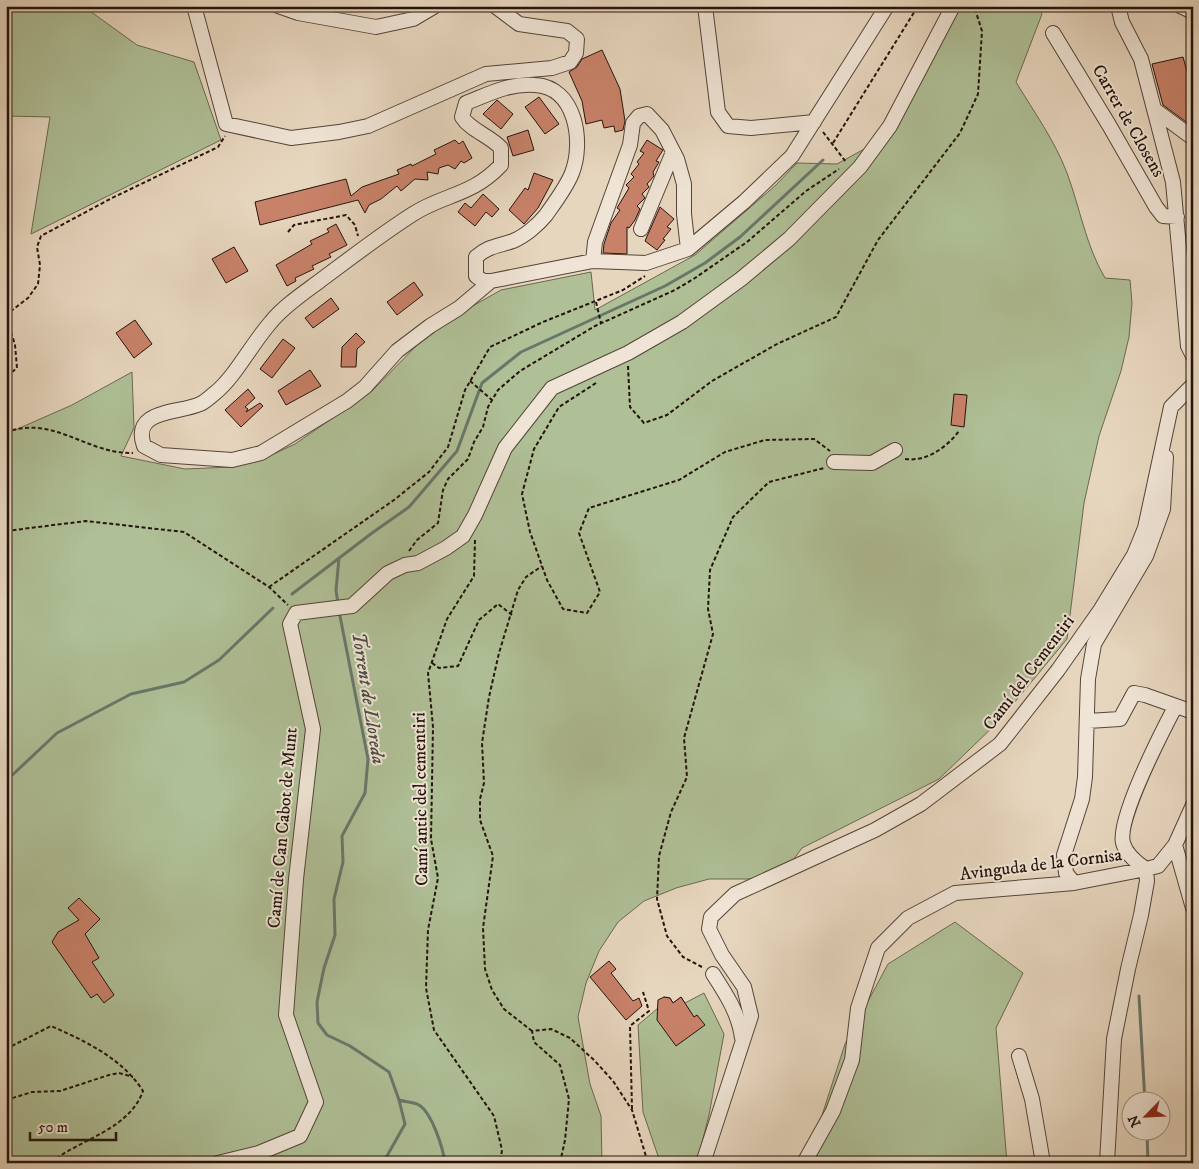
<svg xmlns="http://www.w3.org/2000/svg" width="1199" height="1169" viewBox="0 0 1199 1169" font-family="'IM FELL DW Pica',serif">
<rect width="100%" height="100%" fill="#e7d6be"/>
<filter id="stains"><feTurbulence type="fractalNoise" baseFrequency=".004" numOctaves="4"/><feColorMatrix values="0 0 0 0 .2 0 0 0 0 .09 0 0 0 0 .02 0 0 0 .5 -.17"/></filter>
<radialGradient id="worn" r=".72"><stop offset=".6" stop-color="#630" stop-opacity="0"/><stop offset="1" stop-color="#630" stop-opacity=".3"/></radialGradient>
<path fill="#afbf96" stroke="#696950" d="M11 6H83L137 45 194 62 221 140 31 234 50 117 6 116V8Z
M954 6H1038L1042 14 1016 82C1034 112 1055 141 1067 173 1080 208 1086 246 1105 278L1130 280 1132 303 1129 337 1121 371 1099 436 1084 503 1067 639 999 721 939 779 802 848 779 879H709L676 888 644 901 618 922 599 951 586 983 578 1017 590 1084 601 1116 602 1163H6V434L72 405 132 372 134 428 121 456 185 469 231 467 261 460 295 444 372 391 421 341 462 312 501 290 591 272 595 310 695 255 776 185 797 163 837 164 868 147 893 124Z
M955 922 1023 973 996 1028 1007 1163H810L815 1137 845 1044 888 964Z
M704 993 724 1034 709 1115 697 1162H665L659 1159 643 1112 638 1025 658 1008 664 997 670 998 673 1003 681 997 685 1003Z"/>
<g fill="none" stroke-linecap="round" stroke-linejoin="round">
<path stroke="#69776b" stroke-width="3" d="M292 594 372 533 409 507 457 451 482 383 521 352 665 286 705 263 740 237 823 160
M338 604 336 590 339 558
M339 611 368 759 365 793 342 836 343 862 334 899 335 935 324 968 317 1002 318 1023 327 1035 350 1046 389 1072 399 1100C405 1102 414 1102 419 1105 432 1113 443 1148 445 1163
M6 781 57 733 131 694 184 682 219 660 273 608
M1139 996 1145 1102
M1147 1132 1148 1163
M383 1163 405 1124 399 1100"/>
</g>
<path fill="#c9826a" stroke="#23130b" d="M602 50 620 89 625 121 623 130 615 132 614 126 604 128 602 120 586 124 582 101 569 72 577 67 582 59Z
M1183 57 1193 93V127L1163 105 1152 64Z
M539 97 559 124 545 134 525 107Z
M497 100 513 114 501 129 483 114Z
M528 130 534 150 513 156 507 137Z
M455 140 459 144 463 141 472 158 464 163 461 161 455 169 448 165 439 168 438 174 427 172 428 180 415 179 401 191 397 186 381 199 369 205 365 213 358 200 260 225 255 202 346 179 351 196 362 187 399 174 397 170 411 164 412 166 436 154 434 150Z
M647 140 663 150 656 161 659 162 653 172 654 176 647 184 649 187 642 194 645 198 637 206 640 209 635 220 629 228 627 227V254L603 253 604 244 611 223 620 210 617 208 629 188 626 185 634 177 631 174 639 164 637 162 644 153 640 151Z
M534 173 553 180 538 208 524 224 509 210 525 188 528 190Z
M483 194 499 209 492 217 486 212 475 226 458 212 465 203 471 208Z
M660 207 674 219 667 227 671 229 663 239 665 240 657 250 645 241Z
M336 224 347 245 329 254 331 257 312 266 314 269 295 278 296 281 287 286 276 265 312 244 310 241 329 232 327 229Z
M234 247 248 271 226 283 212 259Z
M414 282 423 295 397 315 387 302Z
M331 298 339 309 313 328 305 318Z
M135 320 152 344 134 358 116 333Z
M356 333 365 342 357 349 356 367H341L342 347Z
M283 339 295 348 272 378 260 369Z
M310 370 321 386 286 405 278 391Z
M248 389 255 398 245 407 248 409 246 412 260 403 263 406 241 427 225 410Z
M954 394 967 395 964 427 951 425Z
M79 898 100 919 85 934 99 958 92 962 114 995 104 1003 97 994 91 998 52 942 58 932 79 920 68 908Z
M609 961 616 969 611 973 633 1001 639 998 642 1006 626 1020 590 977Z
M664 997 670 998 673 1003 681 997 694 1017 697 1015 705 1025 676 1046 657 1020 658 1000Z"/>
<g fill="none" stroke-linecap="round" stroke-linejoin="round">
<defs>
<path id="minor" d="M194 6 226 124 291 138 339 132 368 126 486 74 552 68 570 62 576 53 577 39 567 31 519 24 495 6
M278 6 298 13 376 27 413 19 435 6
M705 6 718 112 728 126 751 128 814 122
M1118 6 1122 22 1141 59 1173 182 1188 346 1193 356
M1180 6 1193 12
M1053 33 1109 125 1156 207 1163 216 1177 217
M1155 110 1193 138
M641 229 673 152
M593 261 595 242 630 145 633 123 639 116 647 114 662 130 677 159 684 184V214L688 249
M491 281 459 308 430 326 397 351 365 387 347 401 261 453 232 460 161 455 144 446C131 409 178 414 200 404 205 402 210 397 215 393 235 377 253 342 271 322 283 307 302 294 317 283 348 260 380 235 413 214 444 194 472 196 501 165V148C490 136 470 130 462 117L466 103C489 94 509 83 535 85 576 87 584 142 572 173 566 188 555 202 546 215 538 225 525 236 513 241 499 246 488 246 476 257V276L483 281H491L593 261 646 263 688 249 744 202 792 156 887 6
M834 462 872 463 895 450
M1088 721 1120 719 1134 693 1145 695 1193 712
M1193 805 1175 845 1193 908
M1074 883 1066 873 1064 855 1082 799 1085 777 1088 679 1094 644 1146 556 1163 509 1166 457
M713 974C726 994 739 1014 742 1038
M1019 1056 1032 1099 1043 1163
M218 1163 259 1153 300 1136 316 1102 286 1015 296 879 313 729 290 624 296 613 352 606 388 573 405 565 418 563 446 548 463 536 475 515 505 448 552 388 628 353 682 322 741 279 789 239 860 167 890 126 953 6
M703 1163 751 1016 744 987 722 955 709 929 711 917 735 894 875 830 921 804 1000 744 1058 670 1101 609 1134 555 1145 528 1171 407 1193 385
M804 1163 833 1111 852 1060 858 1008 878 948 908 918 955 893 1074 883 1146 869 1158 866 1175 845
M1107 1163 1114 1039 1128 969 1141 915 1147 881 1146 869C1137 863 1126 854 1123 843 1117 819 1162 732 1175 707"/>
</defs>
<use href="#minor" stroke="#544438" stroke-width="16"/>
<path stroke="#23130b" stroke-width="2" stroke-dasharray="4 2.5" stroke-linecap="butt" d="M6 12 22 6
M823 132 846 162
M833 143 918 6
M288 232 294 225 346 215 355 225 358 236
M596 302 601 323
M628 366 630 407 644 423 667 415 712 381 777 344 836 317 878 240 960 133 978 94 982 31 974 6
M6 372 11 373 17 368 15 345 7 319 11 311 28 298 38 284 40 265 37 247 41 236 112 198 218 147 225 136
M470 381 492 400
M596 383 559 407 534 449 522 494 530 532 547 580 563 609 587 613 600 592 579 533 589 508 679 480 725 452 765 440 814 439 830 451
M6 432C55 415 86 454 133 453
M905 459C927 462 947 447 959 431
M6 531 86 521 184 532 269 587 288 605
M475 540 474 576 447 619 428 673 433 727 431 839 438 878 428 930 426 988 434 1030 494 1116 502 1150 500 1163
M409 551 417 540 438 523 443 490 448 479 468 459 474 442 483 427 488 407 498 390 520 371 595 326 675 290 695 278 747 242 806 191 839 169
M269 587 394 500 429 472 448 447 465 390 490 347 543 322 623 290 645 276
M432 663 439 668 458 666 479 620 498 604 512 615
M702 967 683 957 667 936 657 899 659 856 671 812 687 777 684 738 713 634 708 609 710 570 733 517 769 482 824 468
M532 1031 504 1009 492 990 485 969 483 928 493 856 480 820V799L484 783 482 743 489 697 499 653 518 590 526 577 542 566
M6 1049 51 1026C85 1041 122 1058 143 1091 129 1130 80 1139 50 1163
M6 1100 32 1092 60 1091 109 1075 119 1073 133 1077
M632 1109 630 1026 649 1011 643 992
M560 1163 565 1140 569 1099 560 1065 534 1042 532 1031 551 1029 570 1038 595 1061 613 1081 632 1110 648 1163"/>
<use href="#minor" stroke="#efe4d5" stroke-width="14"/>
</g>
<g text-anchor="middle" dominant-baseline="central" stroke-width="4" stroke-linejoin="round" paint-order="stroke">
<g font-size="18" fill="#23130b" stroke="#efe4d5">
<text transform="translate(1128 121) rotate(60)">Carrer de Closens</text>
<text transform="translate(1029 673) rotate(-53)">Camí del Cementiri</text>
<text transform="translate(421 799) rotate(-91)">Camí antic del cementiri</text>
<text transform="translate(283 828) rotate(-85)">Camí de Can Cabot de Munt</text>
<text transform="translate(1041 865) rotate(-7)">Avinguda de la Cornisa</text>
</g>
<g font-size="19" font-style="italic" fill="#4c4d43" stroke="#efe4d5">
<text transform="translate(368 698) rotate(81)">Torrent de Lloreda</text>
</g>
</g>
<rect width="1199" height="1169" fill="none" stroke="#e7d6be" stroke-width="25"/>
<rect x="8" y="8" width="1184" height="1154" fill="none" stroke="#23130b" stroke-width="2.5"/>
<rect x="12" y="12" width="1174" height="1144" fill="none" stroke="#23130b"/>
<g transform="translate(1146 1116) rotate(246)"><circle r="24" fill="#efe4d5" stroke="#9d9084"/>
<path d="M0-4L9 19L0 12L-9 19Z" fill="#8f2418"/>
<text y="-8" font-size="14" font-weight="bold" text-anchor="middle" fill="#23130b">N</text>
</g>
<path d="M30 1132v8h86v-8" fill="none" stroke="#23130b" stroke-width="2.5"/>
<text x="38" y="1132" font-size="15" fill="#23130b" stroke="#efe4d5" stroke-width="4" paint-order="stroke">50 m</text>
<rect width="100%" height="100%" filter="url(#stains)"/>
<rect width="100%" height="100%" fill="url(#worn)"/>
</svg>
